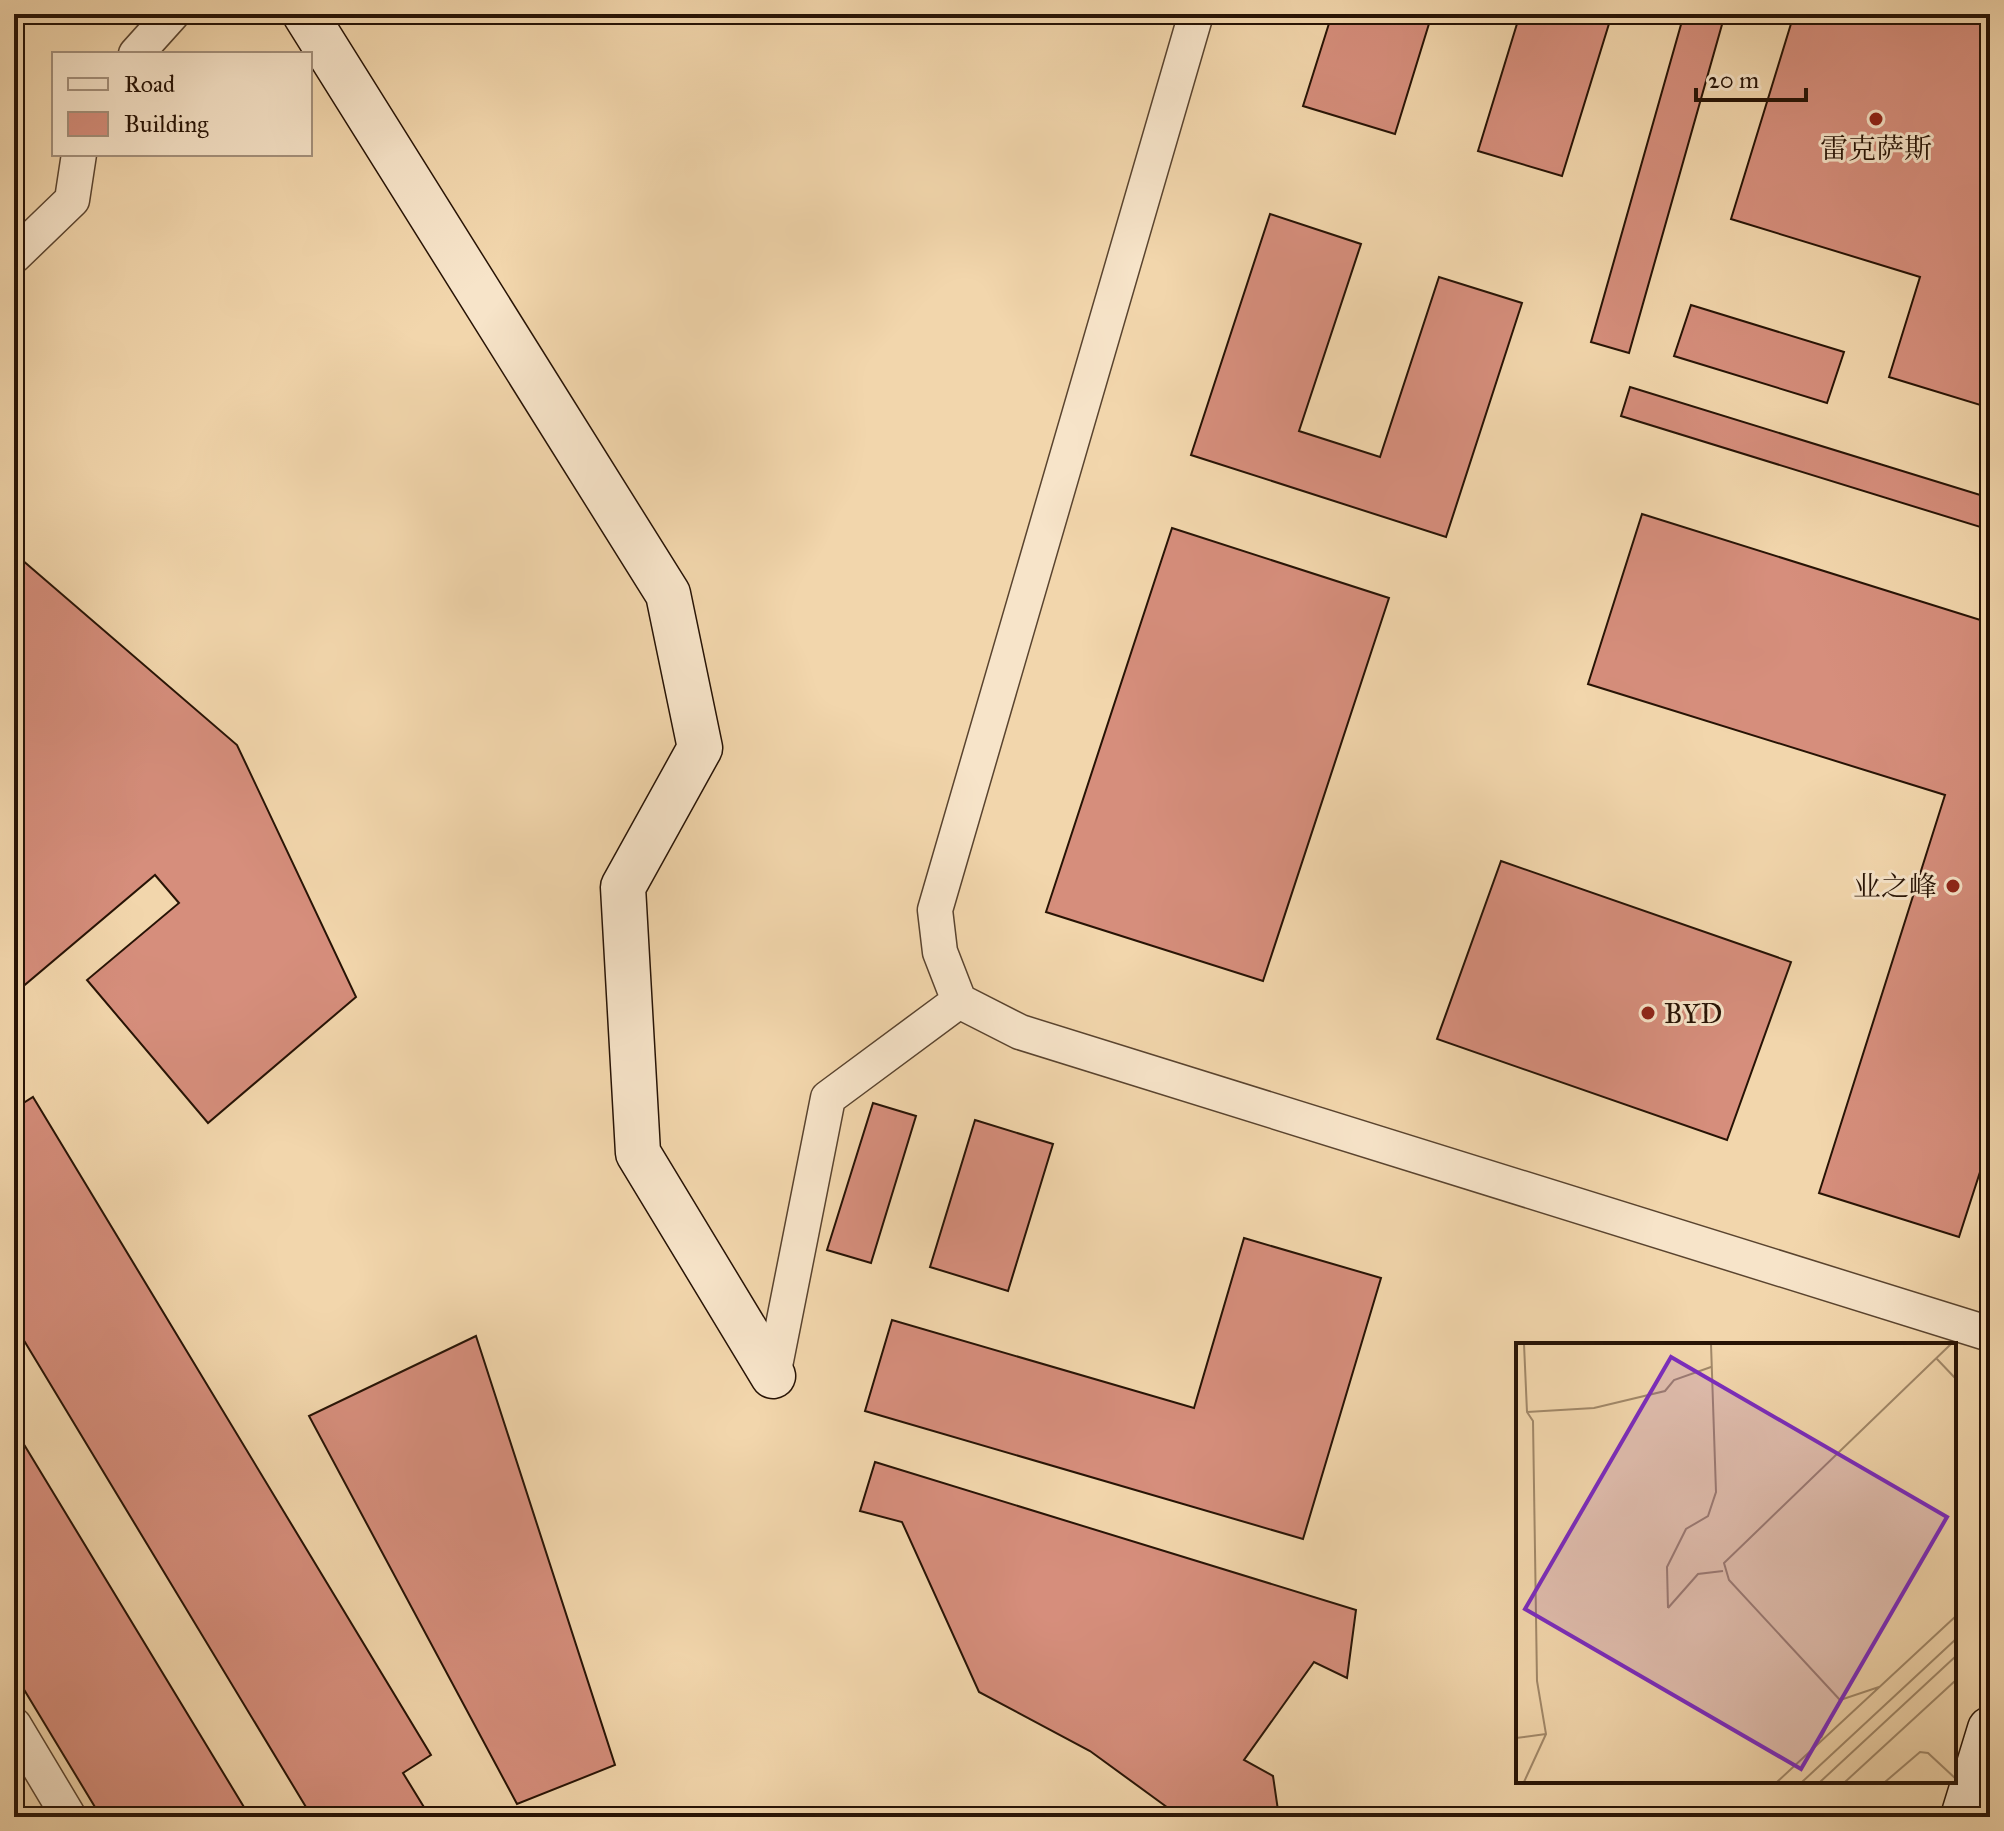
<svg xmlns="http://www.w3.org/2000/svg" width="2004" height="1831" viewBox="0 0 2004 1831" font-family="'IM FELL Great Primer','Noto Serif SC',serif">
<rect width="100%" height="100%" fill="#f2d6ac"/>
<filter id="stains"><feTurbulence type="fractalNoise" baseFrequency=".0025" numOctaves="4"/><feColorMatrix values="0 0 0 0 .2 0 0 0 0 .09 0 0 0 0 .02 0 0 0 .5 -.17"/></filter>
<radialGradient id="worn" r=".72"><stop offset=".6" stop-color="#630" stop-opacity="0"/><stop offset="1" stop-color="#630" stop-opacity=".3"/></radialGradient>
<path fill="#d68e7c" stroke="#271305" stroke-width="2" d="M1332 14H1432L1395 134 1303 106Z
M1520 14H1612L1562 176 1478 151Z
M1684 14H1725L1629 353 1591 342Z
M1794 14H1975L1990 18V408L1889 377 1920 277 1731 219Z
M1270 214 1361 244 1299 431 1380 457 1439 277 1522 303 1446 537 1191 455Z
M1691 305 1844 352 1827 403 1674 356Z
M1630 387 1990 498V530L1621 416Z
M1642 514 1990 623V976L1985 992 1990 994V1141L1959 1237 1819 1193 1945 795 1588 684Z
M1172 528 1389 598 1263 981 1046 912Z
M14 553 237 745 356 997 208 1123 87 980 179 903 155 875 14 994Z
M1501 861 1791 962 1727 1140 1437 1039Z
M33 1097 431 1755 403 1773 430 1817H312L14 1324V1109Z
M873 1103 916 1116 871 1263 827 1250Z
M975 1120 1053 1144 1008 1291 930 1267Z
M1244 1238 1381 1278 1303 1539 865 1411 892 1320 1194 1408Z
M476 1336 615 1765 517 1804 309 1416Z
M14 1428 250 1817H101L14 1673Z
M875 1462 1356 1610 1347 1678 1314 1662 1244 1760 1273 1776 1279 1817H1173L1175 1813 1090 1751 979 1692 902 1522 860 1511Z"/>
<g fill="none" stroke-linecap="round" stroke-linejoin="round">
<defs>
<path id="street" d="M1196 14 935 910 940 952 959 1001 1020 1032 1990 1334
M136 54 172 14
M14 256 72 200 79 154
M773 1376 828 1098 959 1001
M14 1725 69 1817"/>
<path id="secondary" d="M305 14 668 594 700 748 623 887 638 1153 773 1376
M1963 1817 1990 1729"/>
</defs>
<use href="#street" stroke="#5a442f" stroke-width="37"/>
<use href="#secondary" stroke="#271305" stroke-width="47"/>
<use href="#street" stroke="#f7e4c9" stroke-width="34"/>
<use href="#secondary" stroke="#f7e4c9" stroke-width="44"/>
</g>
<g fill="#8f2418" stroke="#f7e4c9" stroke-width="3">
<circle cx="1876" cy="119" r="8"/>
<circle cx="1953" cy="886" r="8"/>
<circle cx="1648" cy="1013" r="8"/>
</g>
<g text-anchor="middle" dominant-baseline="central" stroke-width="6" stroke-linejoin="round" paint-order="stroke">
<g font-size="28" fill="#271305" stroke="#f7e4c9">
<text x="1876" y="148">雷克萨斯</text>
<text x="1937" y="886" text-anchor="end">业之峰</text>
<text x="1664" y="1013" text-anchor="start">BYD</text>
</g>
</g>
<g transform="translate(1516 1343)">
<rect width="440" height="440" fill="#f2d6ac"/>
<path fill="none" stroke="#a18869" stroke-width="2" d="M420 15 440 36M11 69 78 65 149 48 158 37 195 24M152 265 151 224 170 186 192 173 200 149 195 1M152 265 182 231 207 228M324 357 213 237 208 220 435 1M0 395 30 391M305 395 324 357 363 344M8 439 30 391 21 338 17 78 11 69 8 1M261 439 440 273M286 439 440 296M304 439 440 313M329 439 440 337M369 439 404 409 412 410 440 436"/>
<path fill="#7b2cbf" fill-opacity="0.15" stroke="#7b2cbf" stroke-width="4" d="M155 14 431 174 285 426 9 266Z"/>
<rect width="440" height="440" fill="none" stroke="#271305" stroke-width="4"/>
</g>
<rect width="2004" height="1831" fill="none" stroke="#f2d6ac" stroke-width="48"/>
<rect x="16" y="16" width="1972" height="1799" fill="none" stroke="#271305" stroke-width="4"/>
<rect x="24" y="24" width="1956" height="1783" fill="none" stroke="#271305" stroke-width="2"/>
<rect x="52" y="52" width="260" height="104" fill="#f7e4c9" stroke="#a4907b" stroke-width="2"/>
<rect x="68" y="78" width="40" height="12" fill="#f7e4c9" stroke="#a4907b" stroke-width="2"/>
<text x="124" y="92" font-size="24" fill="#271305">Road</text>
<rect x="68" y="112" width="40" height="24" fill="#d68e7c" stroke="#a4907b" stroke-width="2"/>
<text x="124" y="132" font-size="24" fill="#271305">Building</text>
<path d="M1696 88v12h110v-12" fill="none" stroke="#271305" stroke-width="4"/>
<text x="1708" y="88" font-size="24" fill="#271305" stroke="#f7e4c9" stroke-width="6" paint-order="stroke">20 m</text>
<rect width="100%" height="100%" filter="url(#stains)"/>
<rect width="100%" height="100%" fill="url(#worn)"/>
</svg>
